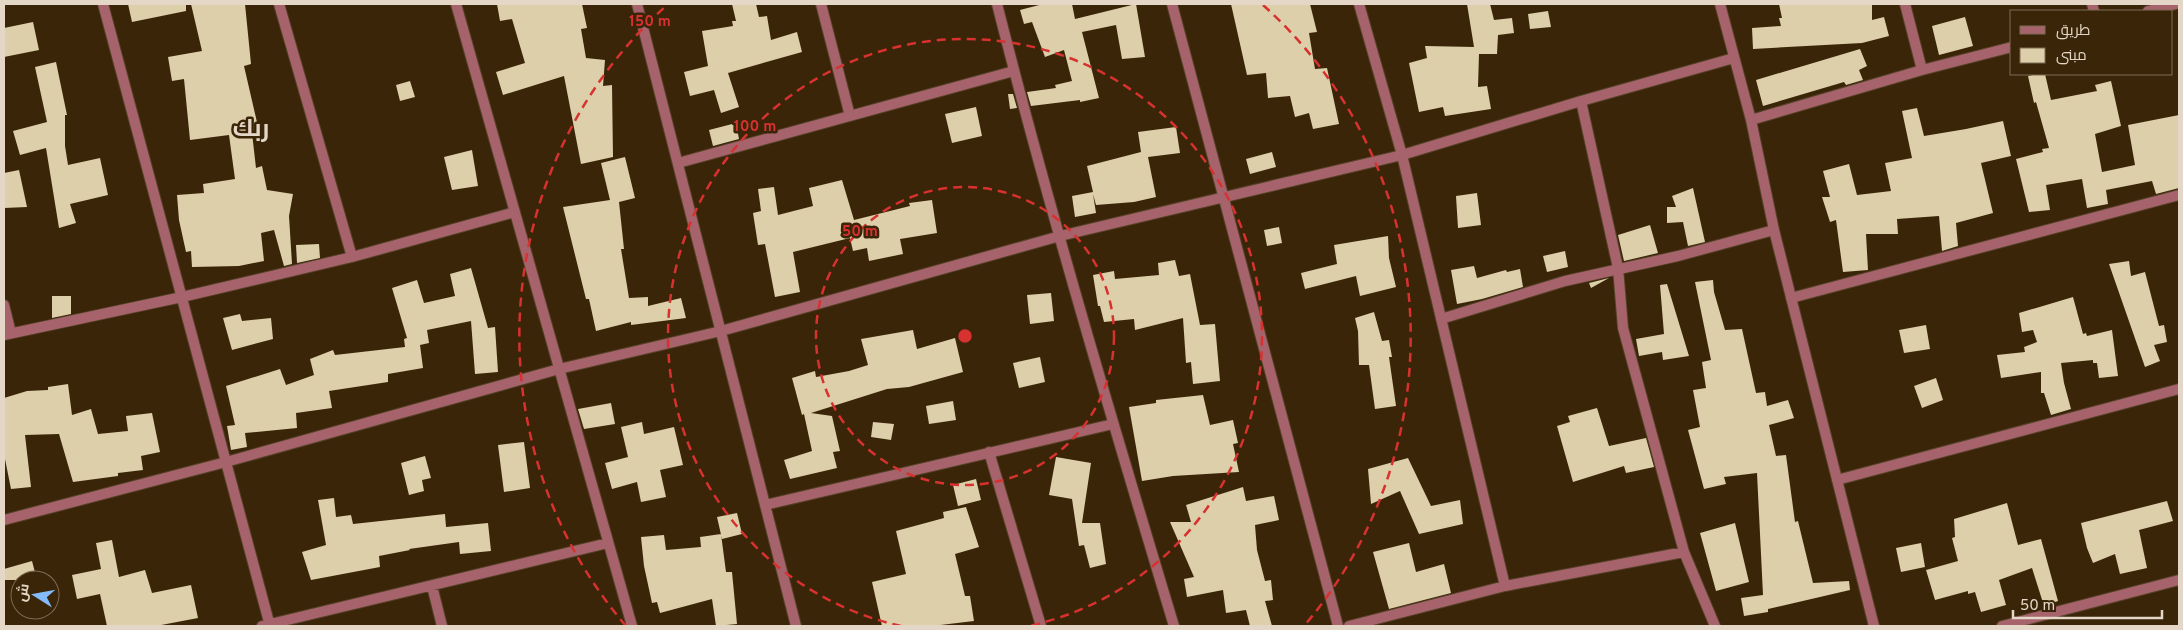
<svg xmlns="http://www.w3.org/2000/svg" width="2183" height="630" viewBox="0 0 2183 630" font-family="Overpass,Cairo,sans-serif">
<rect width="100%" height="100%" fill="#3a2508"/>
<path fill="#dccfa9" d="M128 4H186V11L132 22Z
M191 4H245L251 64 244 66 259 131 252 133 256 168 262 166 267 190 293 194 289 216 292 264 284 266 274 230 261 233 264 261 239 266 192 267 191 251 186 252 179 220 177 195 204 193 203 184 235 179 229 135 190 140 184 79 172 81 168 57 202 51Z
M497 4H582L587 28 581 29 586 58 605 60 603 86 612 85 613 157 581 164 564 76 503 95 496 72 525 63 512 19 500 21Z
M732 4H756L759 17 767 16 771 40 797 32 802 52 728 73 739 107 721 113 714 90 690 96 684 72 708 66 702 31 733 26 732 21H736Z
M1043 4H1072L1075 19 1136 4 1145 57 1122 59 1116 25 1082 32 1099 98 1080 102V100L1031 106 1027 92 1056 88 1055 85 1072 81 1064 50 1045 57 1032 22 1024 24 1020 10Z
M1231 4H1310L1317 32 1309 33 1315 69 1327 68 1339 124 1313 129 1309 113 1295 117 1290 96 1268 98 1266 73 1247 75Z
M1467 4H1490L1494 20 1512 18 1514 33 1498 35 1497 54H1479L1478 87 1487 86 1491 109 1445 116 1443 107 1419 112 1409 63 1427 58 1425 46 1474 47Z
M1779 4H1872V20L1884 17 1889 36 1862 43 1753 49 1752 28 1781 26 1779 18H1782Z
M1548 11 1551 27 1530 29 1528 14Z
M1965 17 1973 46 1939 55 1932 26Z
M33 22 39 50 4 57V28Z
M1860 49 1867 66 1859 70 1863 80 1846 85 1844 82 1763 106 1756 80Z
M56 62 67 115H65V146L68 165 100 158 108 195 70 204 76 223 59 228 46 148 20 155 13 131 47 122 35 67Z
M2037 74H2045L2051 100 2097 91 2095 85 2111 81 2121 126 2095 134 2102 172 2135 165 2128 125 2179 115V188L2156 194 2152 181 2106 190 2108 204 2087 208 2082 179 2046 185 2050 210 2029 212 2016 159 2043 152 2042 149 2049 148 2036 102 2034 103 2028 76Z
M410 81 415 97 400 101 396 85Z
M1008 94H1013L1017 108 1010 109Z
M976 107 982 136 952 143 945 114Z
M1917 108 1924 136 1966 129 2003 121 2011 156 1981 163 1993 213 1956 223 1958 246 1942 251 1939 216 1897 219 1898 234H1866L1868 270 1843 272 1836 220 1830 222 1822 197H1830L1823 171 1849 164 1857 195 1891 191 1885 163 1912 158 1902 111Z
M736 123 739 139 713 146 709 130Z
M1176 127 1180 153 1148 157 1156 197 1134 202 1096 205 1093 194 1096 213 1075 217 1072 196 1093 192 1087 166 1141 152 1138 132Z
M472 150 478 186 452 190 444 157Z
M1272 152 1276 167 1250 174 1246 159Z
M625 157 635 198 619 202 624 249H621L629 298 648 297V306L681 298 686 318 631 325V322L596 331 589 299H586L563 207 610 200 601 163Z
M19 170 27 207 4 208V173Z
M842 180 854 220 910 206 909 203 932 200 937 233 900 239 903 254 869 261 867 248 853 251 850 238 793 252 800 292 775 297 765 244 758 245 753 213 761 211 758 189 774 187 778 215 813 206 809 188Z
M1693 188 1705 242 1688 246 1683 222 1667 223V207H1676L1672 196Z
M1477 193 1481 225 1458 228 1456 196Z
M1650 225 1658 253 1624 261 1618 235Z
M1279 227 1282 243 1267 246 1264 230Z
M1388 236 1389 258 1396 287 1360 296 1356 276 1305 289 1301 273 1337 264 1334 245Z
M319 244 320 258 297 263 296 245Z
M1565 251 1568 267 1547 272 1543 256Z
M1175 260 1179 276 1190 274 1200 325 1215 324 1220 381 1193 384 1191 362 1186 363 1183 318 1135 330 1134 319 1104 322 1100 306H1098L1093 275 1114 271 1115 279 1159 275 1158 263Z
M2129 261 2131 276 2145 272 2159 326 2164 325 2167 342 2154 345 2160 361 2145 367 2109 264Z
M1474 266 1477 278 1506 270 1507 272 1520 269 1523 287 1482 299 1457 304 1451 270Z
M471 268 488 328 495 327 498 372 475 374 471 321 427 330 429 343 420 345 423 368 388 374V382L329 391 332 408 296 413 297 428 245 433 247 447 231 450 227 426 235 425 226 386 280 369 286 385 314 375 310 359 333 350 335 355 405 347 404 339 407 338 392 288 417 280 424 303 455 296 450 274Z
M1609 278 1591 288 1589 283Z
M1713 280 1714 292 1725 330 1742 329 1756 393 1765 392 1767 406 1788 400 1794 418 1769 425 1776 456 1786 455 1795 522 1798 521 1813 583 1849 581 1850 590 1768 609V612L1744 616 1741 598 1763 595 1757 473 1724 477 1726 484 1704 489 1688 430 1700 427 1693 390 1706 388 1702 362 1711 360 1695 282Z
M1667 284 1689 356 1663 360 1662 352 1639 356 1636 339 1664 334 1660 285Z
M1051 293 1054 321 1030 324 1027 295Z
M52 296H71V314L52 318Z
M2073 297 2083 334 2086 333 2087 336 2112 330 2118 376 2099 378 2097 363H2093V360L2061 363 2064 383 2071 409 2051 415 2044 393H2041V372L2001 378 1997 355 2025 352 2024 347 2037 342 2033 330 2022 332 2019 313Z
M1374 312 1382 341 1389 340 1392 357H1389L1396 406 1375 409 1369 365H1359L1358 331 1355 318Z
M240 314 242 321 271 318 273 339 232 350 223 318Z
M1926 325 1930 349 1904 353 1899 330Z
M913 330 917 349 955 338 963 372 909 387 887 389 811 413 832 416 840 451 833 452 837 468 790 479 784 460 812 451 804 414 802 415 792 378 815 371 816 377 849 371 868 365 861 339Z
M1040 357 1045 382 1019 388 1013 363Z
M1936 378 1943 400 1922 408 1914 386Z
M68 384 72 415 91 409 98 434 128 431 126 416 152 413 160 452 141 456 143 470 118 473V476L73 482 59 434 25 435 31 487 11 489 4 454V398L27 391 48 390V387Z
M1203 395 1210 425 1233 420 1238 443 1233 444 1239 472 1173 476 1142 481 1129 407 1156 403V400Z
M953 401 956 420 929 424 926 406Z
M611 403 615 424 584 429 578 409Z
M1597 408 1609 446 1646 438 1654 467 1626 473 1624 466 1573 482 1557 426 1570 422 1568 416Z
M642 422 644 434 674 427 683 465 660 470 666 497 641 502 637 482 612 489 605 463 628 457 621 427Z
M873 422 894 424 891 440 871 437Z
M524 442 530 488 504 492 498 445Z
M425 456 431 478 422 480 424 491 409 495 401 463Z
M1056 457 1091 463 1082 523H1100L1106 564 1090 568 1084 545 1079 546 1072 499 1049 495Z
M1408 458 1431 506 1460 500 1463 524 1419 534 1400 491 1371 504 1368 469Z
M976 479 981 500 958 506 953 485Z
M1243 487 1246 501 1274 496 1279 520 1255 525 1257 550 1265 581 1271 580 1273 600 1265 601 1272 626H1250L1246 610 1226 613 1223 590 1187 597 1184 579 1194 577 1170 522H1191L1186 505Z
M334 498 336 517 351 515 353 524 445 514 446 527 488 523 491 551 460 554 459 542 409 549 410 550 379 556 380 567 311 580 302 552 326 545 318 500Z
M2167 501 2173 521 2139 530 2147 568 2120 574 2115 554 2093 563 2087 548 2081 523Z
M2007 503 2018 545 2041 539 2058 601 2044 606 2032 568 1999 580 2006 605 1981 612 1975 592 1968 594V591L1935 600 1926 570 1958 561 1952 538 1955 537 1954 519Z
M966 507 979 547 955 554 965 596H970L974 621 932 626H882L872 582 906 574 896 531 944 518 943 512Z
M737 513 742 534 722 539 717 517Z
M1735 523 1749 582 1716 591 1700 533Z
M721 534 726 572H732L737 624 716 626 712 599 660 613 657 602 652 603 644 566 641 537 664 535 666 550 701 547 700 537Z
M112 540 119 577 145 570 152 593 191 585 198 618 156 626H107L100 594 77 599 72 575 101 569 96 543Z
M1409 543 1416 572 1444 564 1451 593 1389 609 1373 552Z
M1921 543 1925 567 1901 572 1896 548Z
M32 561 37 580H4V569Z"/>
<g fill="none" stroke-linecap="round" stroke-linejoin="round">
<defs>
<path id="street" d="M103 4 270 626
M279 4 352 257
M456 4 632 626
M637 4 796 626
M821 4 850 116
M997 4C1050 213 1112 420 1174 626
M1172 4 1338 626
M1359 4 1402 155 1505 586
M1720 4 1751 120 1774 230 1874 626
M1905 4 1922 70
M2092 4 2094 11
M2148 11 2176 4
M1581 101 1618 268 1623 328 1684 552 1715 626
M1751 120 1922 70 2012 47
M678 163 1014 71
M1791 298 2179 195
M4 305 11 333
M1441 319 1565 281 1678 256 1774 230
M4 335 182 297 352 257 515 212
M989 452 1041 626
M1837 480 2179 389
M765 505 1113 424
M4 520 226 462 559 369 721 331 1060 236 1402 155 1581 101 1734 58
M432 586 442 626
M262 626 608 543
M1349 626 1505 586 1684 552
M2002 626 2179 580"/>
</defs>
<use href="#street" stroke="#554127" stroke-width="12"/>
<use href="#street" stroke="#a6636b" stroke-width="10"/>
</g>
<g fill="none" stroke="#d73130" stroke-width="2.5" stroke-dasharray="9 6">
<circle cx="965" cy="336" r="149"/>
<path d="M901 626A297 297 0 1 1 1029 626"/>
<path d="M626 626A446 446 0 0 1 667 5M1263 5A446 446 0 0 1 1304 626"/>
</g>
<g text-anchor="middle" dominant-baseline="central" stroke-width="5" stroke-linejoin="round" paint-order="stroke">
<g font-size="24" font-weight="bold" fill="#e4d7c7" stroke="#3a2508">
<text x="251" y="130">ربك</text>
</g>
</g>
<circle cx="965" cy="336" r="8" fill="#d73130" stroke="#3a2508" stroke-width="2.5"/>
<g font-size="15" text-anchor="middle" font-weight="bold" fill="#d73130" stroke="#3a2508" stroke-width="5" stroke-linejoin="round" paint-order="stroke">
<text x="650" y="26">150 m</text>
<text x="755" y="131">100 m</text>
<text x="860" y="236">50 m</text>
</g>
<rect width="2183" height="630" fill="none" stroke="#e4d7c7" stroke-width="10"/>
<rect x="2010" y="10" width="162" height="65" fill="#3a2508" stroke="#7e6c54"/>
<rect x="2020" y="26" width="25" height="8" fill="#a6636b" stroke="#7e6c54"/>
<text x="2056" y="35" font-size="15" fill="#e4d7c7">طريق</text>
<rect x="2020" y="48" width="25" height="15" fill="#dccfa9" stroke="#7e6c54"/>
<text x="2056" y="60" font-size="15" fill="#e4d7c7">مبنى</text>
<g transform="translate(35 595) rotate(281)"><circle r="24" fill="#3a2508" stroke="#7e6c54"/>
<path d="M0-4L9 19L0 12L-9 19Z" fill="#84bcfb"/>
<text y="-8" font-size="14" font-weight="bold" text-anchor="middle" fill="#e4d7c7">ش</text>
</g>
<path d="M2013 610v8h149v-8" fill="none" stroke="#e4d7c7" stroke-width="2.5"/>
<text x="2020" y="610" font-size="15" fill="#e4d7c7" stroke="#3a2508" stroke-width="4" paint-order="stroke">50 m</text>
</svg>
